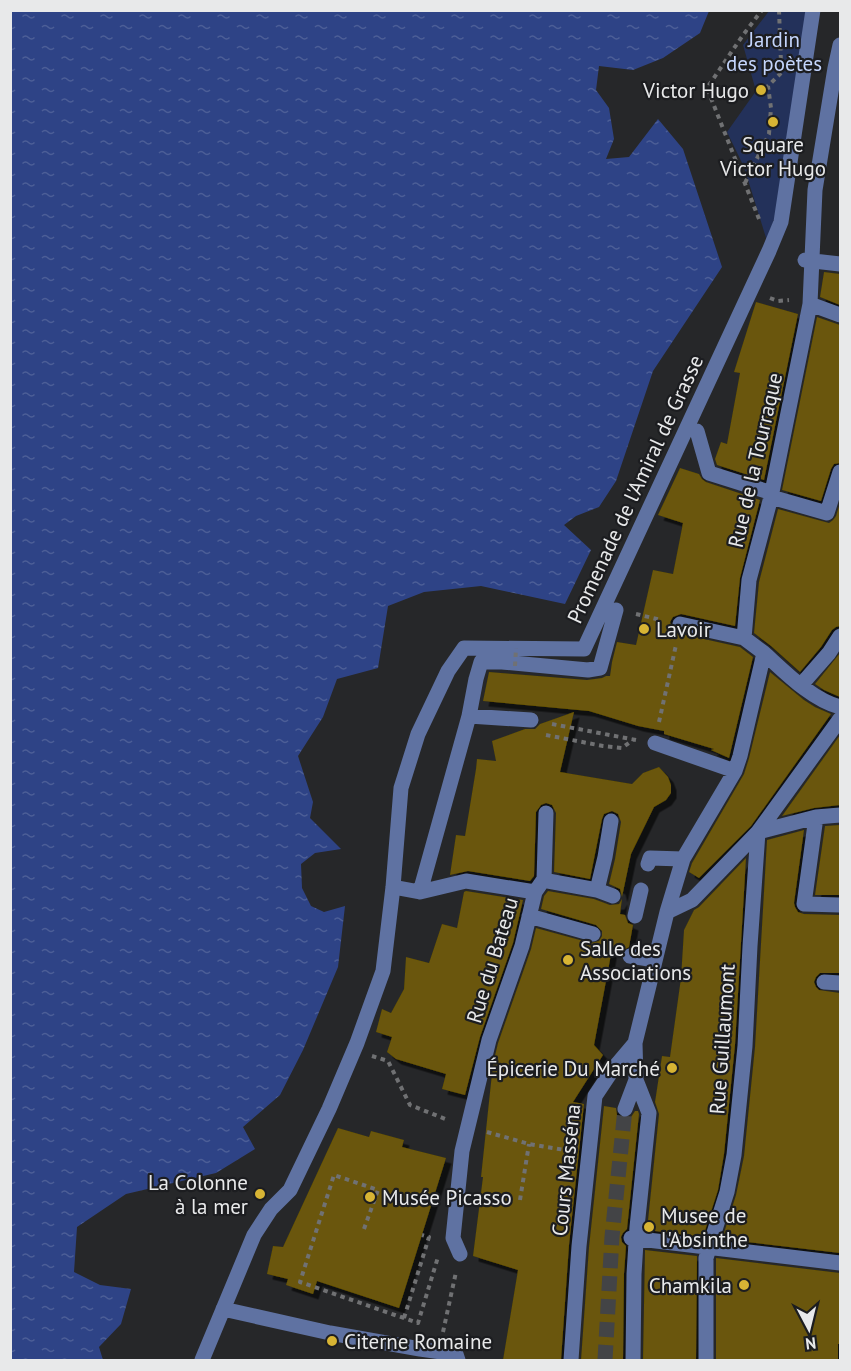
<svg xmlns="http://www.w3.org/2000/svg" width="851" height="1371" viewBox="0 0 851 1371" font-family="'PT Sans',sans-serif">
<defs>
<pattern id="water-ripples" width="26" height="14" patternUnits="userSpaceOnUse" patternTransform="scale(1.5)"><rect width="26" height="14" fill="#2e4386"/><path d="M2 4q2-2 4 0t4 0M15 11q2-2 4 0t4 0" fill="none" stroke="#4c5e97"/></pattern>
<filter id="shadow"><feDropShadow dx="5.5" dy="5.5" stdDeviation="0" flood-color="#0009"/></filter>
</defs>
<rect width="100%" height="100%" fill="#262729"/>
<path fill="#23315a" d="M769 11H809L778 207 767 241 744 167 727 132 756 91 743 45Z"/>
<path fill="url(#water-ripples)" d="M10 11H709L700 33 663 58 633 70 599 66 596 90 609 108 614 139 606 159 629 157 658 119 683 149 722 267 653 371 616 481 599 507 576 516 564 525 591 550 565 604 481 586 424 592 388 606 378 668 337 679 323 717 298 756 313 802 310 818 341 849 315 853 301 864 302 888 311 906 324 912 345 906 338 967 303 1050 280 1095 243 1127 255 1149 216 1173 126 1194 77 1227 74 1272 100 1285 131 1289 121 1324 99 1347 103 1360H11Z"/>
<path fill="#6a5607" filter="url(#shadow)" d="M824 272 840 274V305L820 297Z
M756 302 798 314 764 480 717 465 715 459 721 442 727 444 740 373 734 372Z
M817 317 840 325V463L834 464 831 469 821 501 782 490Z
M680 468 699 474 702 479 706 482 760 500 740 578 735 626 681 614 673 617 670 622 673 631 677 633 740 647 753 657 729 758 711 750 714 749 664 734V731L638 726 589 711 483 701 489 672 587 680 602 678 606 676H610L612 662 617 642 636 645 653 570 673 574 683 523 658 515Z
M840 503V626L836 627 832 630 821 647 800 672 771 646 754 633 759 582 778 509 829 523 833 520 836 516Z
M840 653V697L824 690 815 684Z
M770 672 804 700 815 707 831 714 751 826 699 878 689 872 692 863 744 774 749 758Z
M574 712 560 772 632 784 643 773 659 767 668 777 671 785V793L666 800 654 807 631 854 622 897 620 889 609 884 615 859 621 822 618 814 612 811 604 814 602 819 590 879 554 872 556 813 552 805 546 803 541 805 536 812 534 876 530 881 468 871 450 875 456 835 465 836 476 769 477 759 496 761 492 741 525 729H535L540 724Z
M840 735V805L814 808 782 816Z
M840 825V895H815L825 826Z
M804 830 794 903 795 907 798 912 804 914 840 915V973H820L816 977 814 982 816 987 819 990 840 993V1253L722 1239 736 1195 744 1156 755 1047 767 840Z
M746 858 735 1045 724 1154 718 1190 703 1237 647 1230 659 1114 655 1102 662 1056 670 1057 681 978 684 930 694 910 699 907Z
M466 891 523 900 513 943 480 1037 465 1095 442 1089 446 1074 396 1059 387 1052 392 1037 376 1032 382 1009 391 1013 404 989 406 957 429 963 442 924 457 928 464 892Z
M548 891 594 899 610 905 619 904 622 899 620 914 625 915 628 923 633 925 629 947 622 951 612 949 594 1045 603 1055 573 1102 584 1104 569 1245 561 1360H503L518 1270 473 1256 483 1177H481L493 1064 498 1043 531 949 536 928 591 943 599 941 602 936V931L596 925 541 909 544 896Z
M604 1106 616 1108 617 1115 622 1118 631 1117 635 1111H638L639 1114 627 1229 623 1233 621 1237 622 1242 626 1246 624 1274 623 1360H581L589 1247Z
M338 1128 369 1137 371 1131 404 1140 402 1147 446 1158 399 1308 317 1281 313 1294 286 1285 288 1279 267 1274 273 1246 283 1247Z
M645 1250 697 1256 696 1360H643Z
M716 1258 840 1273V1344H838V1360H716Z"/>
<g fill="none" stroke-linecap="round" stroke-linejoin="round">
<path stroke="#434446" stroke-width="15" stroke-dasharray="15 8" stroke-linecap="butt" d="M565 1150 577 1152
M605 1360 612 1237 625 1109"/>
<path stroke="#707173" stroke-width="4" stroke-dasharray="4.5 4.5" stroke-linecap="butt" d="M779 10 781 63
M745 183 769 134 771 108 768 86 781 73
M759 219 707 88 743 35 762 10
M770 298 778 301 789 300
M636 614 661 620
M659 722 676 645
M552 724 636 740
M546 735 603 746 622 748 633 740
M372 1056 388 1061 410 1105 448 1120
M487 1132 529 1144 565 1150
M520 1200 529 1144
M364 1229 378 1190 334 1175 300 1282 418 1323 438 1257
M404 1318 429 1237 422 1235
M443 1332 456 1272"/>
<path stroke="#5f72a2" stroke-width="15" d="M805 260 840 264
M810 304 840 315
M697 431 709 473 772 493
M771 497 827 513 840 472
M680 624 744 638
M764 653C785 672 812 700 840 707
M801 685 829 653 840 636
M469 716 476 679 481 662H502L588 670 600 668 616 610
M655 743 735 771
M816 817 804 904 840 905
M648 864 650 858 683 859
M544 879 548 881 597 890 613 896
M544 879 546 813
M393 887 420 892 466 881 535 892
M597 890 605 857 611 821
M420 892 469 716 531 720
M667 912 692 900 758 832 816 817 840 815
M529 916 593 934
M635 916 641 890
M630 956 655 960
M824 982 840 983
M625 1109 636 1080 635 1043
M631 1238 840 1263
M460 1254 453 1238 462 1151 489 1040 522 946 535 892 544 879
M223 1309 330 1333 420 1349 456 1354 458 1360
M202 1360 254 1235 271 1209 290 1190 329 1109 357 1043 383 971 393 887 401 788 418 734 448 671 464 648 584 649 769 251 781 222 813 10
M571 1360 579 1246 595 1096 613 1069 635 1043 667 912 683 859 735 771 740 756 764 653 744 638 749 580 771 497 810 304 815 190 835 68 840 45
M633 1360 634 1274 637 1227 649 1113 636 1080
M706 1360V1258L727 1192 734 1155 745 1046 750 946 758 832 840 719"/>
<path stroke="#707173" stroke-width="4" stroke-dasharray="4.5 4.5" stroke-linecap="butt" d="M515 666 516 648"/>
</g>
<g fill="#d7b434" stroke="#1c1d20" stroke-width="2">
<circle cx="761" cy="90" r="6"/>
<circle cx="773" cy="122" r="6"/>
<circle cx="644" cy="629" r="6"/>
<circle cx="568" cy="960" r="6"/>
<circle cx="672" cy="1068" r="6"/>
<circle cx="260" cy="1194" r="6"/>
<circle cx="370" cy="1197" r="6"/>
<circle cx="649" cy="1227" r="6"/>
<circle cx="744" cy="1285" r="6"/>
<circle cx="332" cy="1341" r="6"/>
</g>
<g text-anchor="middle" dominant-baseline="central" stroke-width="4.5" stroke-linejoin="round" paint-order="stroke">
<g font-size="21" fill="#c4d5fc" stroke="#1c1d20">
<text x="774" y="39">Jardin<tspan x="774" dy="24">des poètes</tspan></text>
</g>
<g font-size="21" fill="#e8e9ea" stroke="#1c1d20" text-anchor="start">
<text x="749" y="90" text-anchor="end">Victor Hugo</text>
<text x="773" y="144" text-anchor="middle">Square<tspan x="773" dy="24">Victor Hugo</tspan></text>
<text x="656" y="629">Lavoir</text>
<text x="580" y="948">Salle des<tspan x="580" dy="24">Associations</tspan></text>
<text x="660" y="1068" text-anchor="end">Épicerie Du Marché</text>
<text x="248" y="1182" text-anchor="end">La Colonne<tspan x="248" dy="24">à la mer</tspan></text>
<text x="382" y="1197">Musée Picasso</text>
<text x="661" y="1215">Musee de<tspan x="661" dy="24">l'Absinthe</tspan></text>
<text x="732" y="1285" text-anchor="end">Chamkila</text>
<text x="344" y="1341">Citerne Romaine</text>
</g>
<g font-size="21" fill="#e8e9ea" stroke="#1c1d20">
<text transform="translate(755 460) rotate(-77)">Rue de la Tourraque</text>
<text transform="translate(635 489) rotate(-65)">Promenade de l'Amiral de Grasse</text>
<text transform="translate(492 960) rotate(-73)">Rue du Bateau</text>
<text transform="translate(722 1039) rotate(-86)">Rue Guillaumont</text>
<text transform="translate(566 1170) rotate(-84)">Cours Masséna</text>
</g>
</g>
<rect width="851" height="1371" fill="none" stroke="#e8e9ea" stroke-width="24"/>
<g transform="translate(809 1329) rotate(173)" stroke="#1c1d20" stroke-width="4.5" paint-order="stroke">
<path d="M0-4.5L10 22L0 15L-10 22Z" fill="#e8e9ea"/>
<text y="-9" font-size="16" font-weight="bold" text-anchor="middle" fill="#e8e9ea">N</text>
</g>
</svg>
